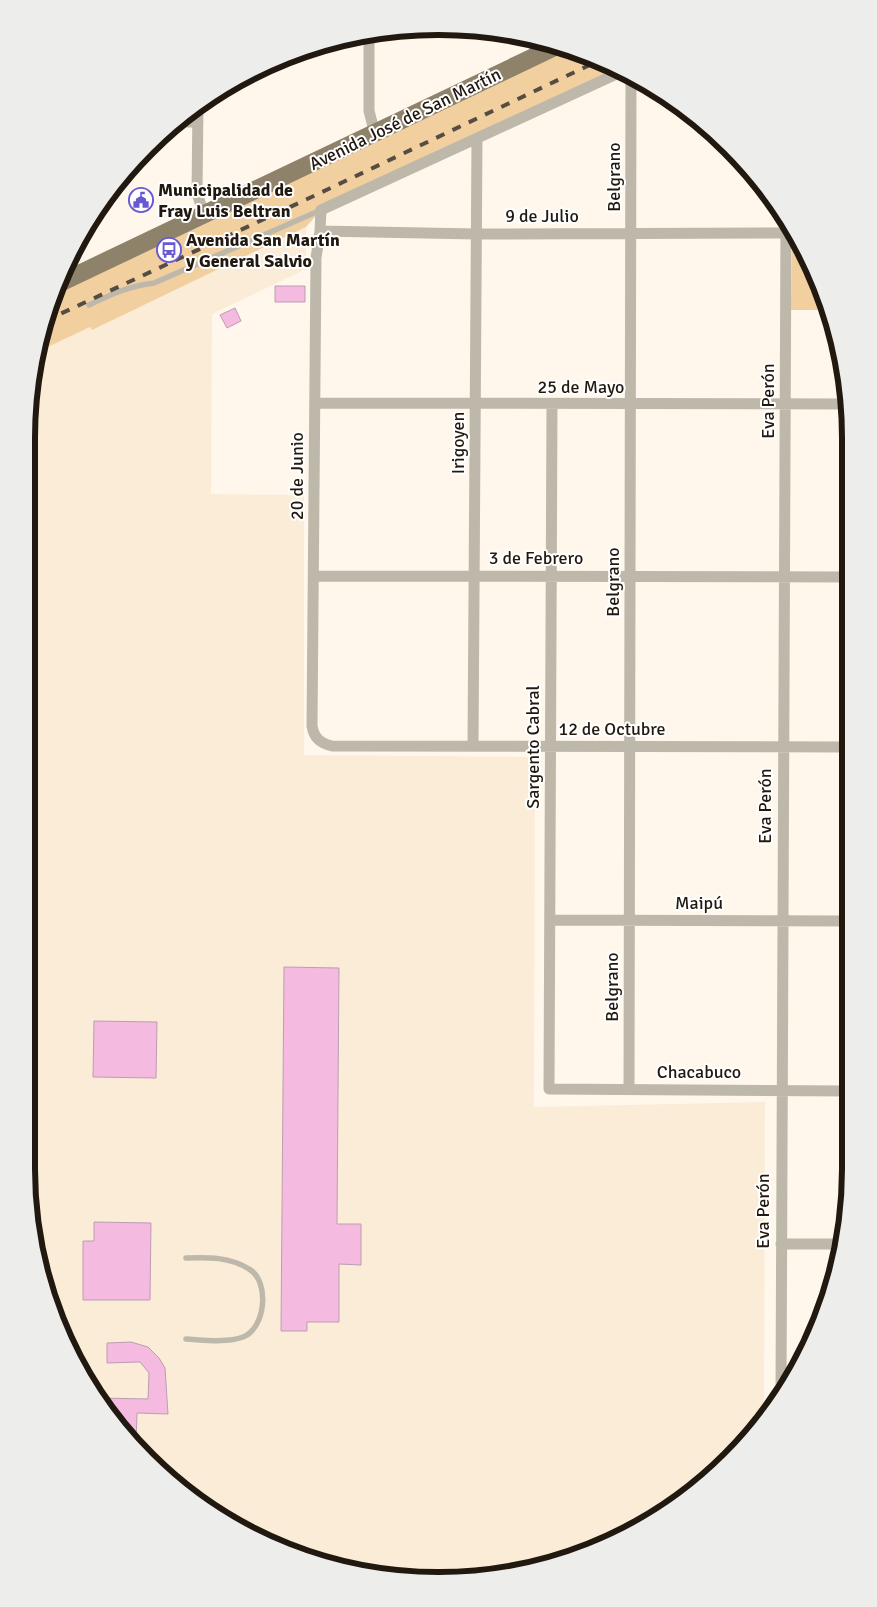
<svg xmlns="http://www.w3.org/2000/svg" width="877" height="1607" viewBox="0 0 877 1607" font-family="Signika,sans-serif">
<rect width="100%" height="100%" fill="#fff7eb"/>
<path fill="#fbecd7" d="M306 227V269L212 314 211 494 304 495V755L535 757 534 1107 765 1102 764 1412 711 1478 597 1549 466 1580 332 1567 210 1511 112 1420 48 1301 26 1168 27 412 37 352 90 326 92 330Z"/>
<path fill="#f2cf9f" d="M559 45 571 48 623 71 321 210 306 227 92 330 90 327 37 352 40 332 60 283Z
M792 241 798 242 819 281 827 310H791Z"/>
<path fill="#f4bae0" stroke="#bc9eb1" d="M275 286H305V302H275Z
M235 308 241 321 227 328 220 315Z
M284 967 339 968 337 1224H361V1265L339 1264V1322H307V1331H281Z
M94 1021 157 1022 156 1078 93 1077Z
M94 1222 151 1223 150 1300H83V1241H94Z
M131 1342 148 1347 159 1358 165 1368 168 1414 137 1413 136 1443 112 1420 100 1398 148 1399 149 1373 140 1362 107 1363V1343Z"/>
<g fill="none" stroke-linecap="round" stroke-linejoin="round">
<path stroke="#beb8ab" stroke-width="5.5" d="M89 305C112 294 129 286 154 283L321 210
M186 1339C205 1340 226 1343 243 1337 266 1328 270 1281 249 1269 230 1257 208 1257 186 1258"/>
<path stroke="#beb8ab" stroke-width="11" d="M369 34V111L375 134
M352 37H369
M532 39 537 55
M623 71 321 210 320 231 316 258 312 726C314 738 320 743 332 746L848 747
M198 105 197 193 204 215
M176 122H198
M320 231 476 234 793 233
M315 403 847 404
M552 404 549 1089 850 1091
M314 576 848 577
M473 746 477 139
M550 920 849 921
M629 1089 631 75
M781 1244H842
M781 1393 786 219"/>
<path stroke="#8e826a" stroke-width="18" d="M60 283 559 45"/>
<path stroke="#554d43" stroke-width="4" stroke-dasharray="9 9" stroke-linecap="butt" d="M45 321 318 194 598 61"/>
</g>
<defs>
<symbol id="civic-ring" viewBox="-11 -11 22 22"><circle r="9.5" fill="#fff" stroke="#6759d2" stroke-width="1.5"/><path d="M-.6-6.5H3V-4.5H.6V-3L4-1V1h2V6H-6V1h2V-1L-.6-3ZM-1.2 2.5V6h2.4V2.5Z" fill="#6759d2"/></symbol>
<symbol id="bus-ring" viewBox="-11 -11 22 22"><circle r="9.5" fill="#fff" stroke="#6759d2" stroke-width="1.5"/><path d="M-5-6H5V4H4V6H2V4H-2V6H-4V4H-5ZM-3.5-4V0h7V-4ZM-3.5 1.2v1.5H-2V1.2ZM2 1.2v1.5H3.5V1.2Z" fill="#6759d2"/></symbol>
</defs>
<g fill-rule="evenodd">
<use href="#civic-ring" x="127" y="186" width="28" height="28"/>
<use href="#bus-ring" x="155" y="236" width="28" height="28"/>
</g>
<g text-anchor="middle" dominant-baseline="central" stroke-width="4" stroke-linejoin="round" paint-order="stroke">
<g font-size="18" fill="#21190f" stroke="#fff">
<text transform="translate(405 119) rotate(-26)">Avenida José de San Martín</text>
<text transform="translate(614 177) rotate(-90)">Belgrano</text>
<text x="542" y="216">9 de Julio</text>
<text x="581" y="387">25 de Mayo</text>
<text transform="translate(768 401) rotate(-90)">Eva Perón</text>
<text transform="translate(458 443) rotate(-90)">Irigoyen</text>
<text transform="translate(297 476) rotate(-90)">20 de Junio</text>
<text x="536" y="558">3 de Febrero</text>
<text transform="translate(613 582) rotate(-90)">Belgrano</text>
<text x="612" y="729">12 de Octubre</text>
<text transform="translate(533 747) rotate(-90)">Sargento Cabral</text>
<text transform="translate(765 806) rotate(-90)">Eva Perón</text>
<text x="699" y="903">Maipú</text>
<text transform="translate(612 987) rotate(-90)">Belgrano</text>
<text x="699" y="1072">Chacabuco</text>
<text transform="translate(763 1211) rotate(-90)">Eva Perón</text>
</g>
<g font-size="18" font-weight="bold" fill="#21190f" stroke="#fff" text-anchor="start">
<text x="158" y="190">Municipalidad de<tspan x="158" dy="21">Fray Luis Beltran</tspan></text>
<text x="186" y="240">Avenida San Martín<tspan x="186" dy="21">y General Salvio</tspan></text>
</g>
</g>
<path d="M0 0H877V1607H0ZM438 35H439A403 403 0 0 1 842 438V1169A403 403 0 0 1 439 1572H438A403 403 0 0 1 35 1169V438A403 403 0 0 1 438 35Z" fill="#ededec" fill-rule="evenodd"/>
<path fill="none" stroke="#21190f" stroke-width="6" d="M438 35H439A403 403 0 0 1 842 438V1169A403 403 0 0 1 439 1572H438A403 403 0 0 1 35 1169V438A403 403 0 0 1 438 35Z"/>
</svg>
